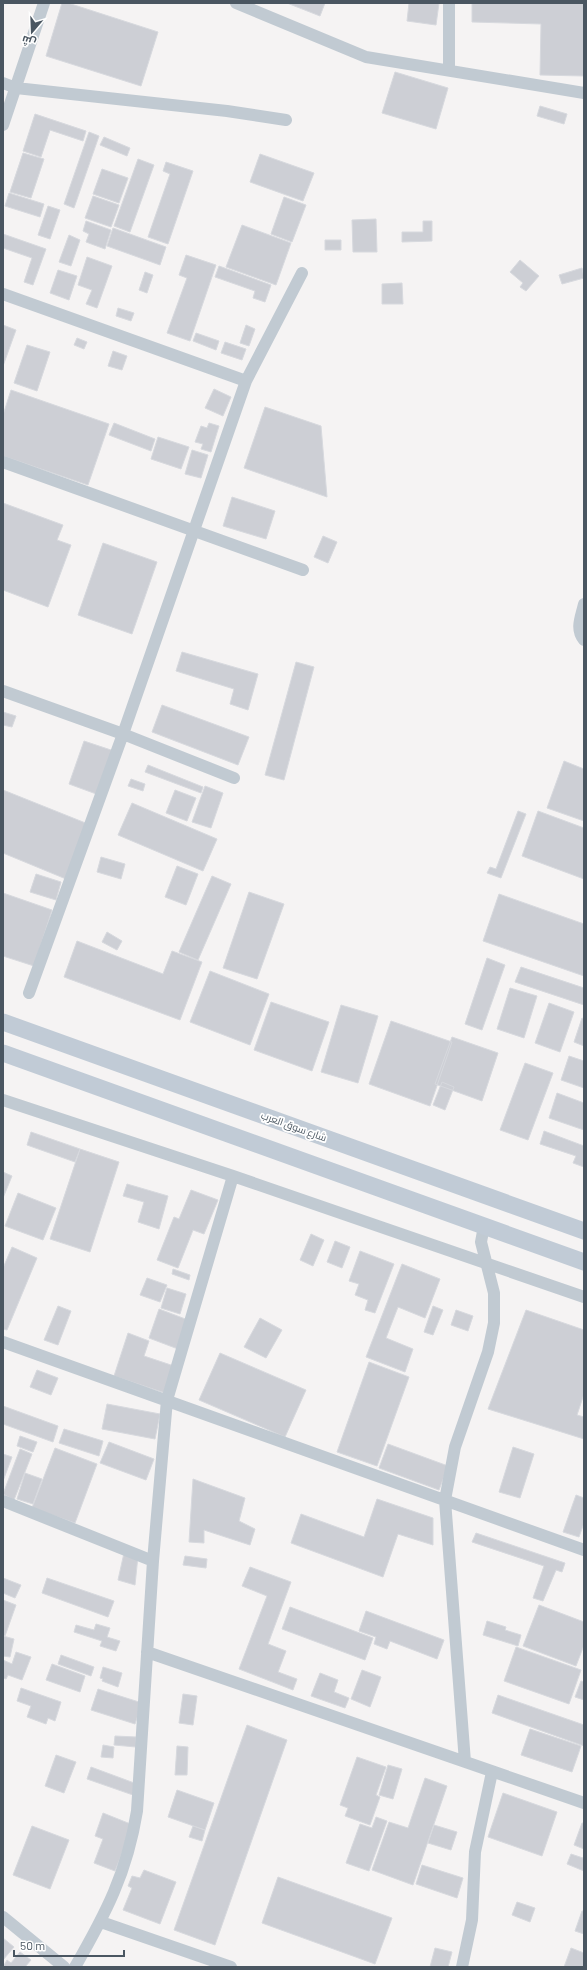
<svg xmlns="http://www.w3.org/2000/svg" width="587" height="1970" viewBox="0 0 587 1970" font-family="Barlow,Cairo,sans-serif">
<rect width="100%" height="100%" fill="#f5f3f3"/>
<path fill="#cdcfd5" stroke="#d7d9de" d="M62 3H68L158 32 141 86 46 56Z
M287 3H325L320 16Z
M409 3H439L436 25 407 21Z
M472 3H584V76L540 75 541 24 472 22Z
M395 72 448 88 436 129 382 113Z
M540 106 567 114 564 124 537 116Z
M35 114 86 131 83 141 50 130 41 157 23 151Z
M89 132 99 136 74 208 64 204Z
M104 137 130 148 127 156 100 145Z
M23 153 44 159 31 198 10 192Z
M260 154 314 173 303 201 250 182Z
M138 159 154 165 130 232 114 226Z
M166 162 193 171 168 244 148 237 170 174 163 171Z
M102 169 128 178 119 203 93 194Z
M9 193 44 204 40 217 5 206Z
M93 196 119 205 111 227 85 218Z
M284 197 306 205 292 242 271 234Z
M48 206 60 210 50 239 38 235Z
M376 219 377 252H353L352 220Z
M86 221 111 230 105 249 86 242 89 234 83 231Z
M423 221H432V241L402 242V232H423Z
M242 225 291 243 276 285 226 267Z
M113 228 166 247 160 265 107 246Z
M3 234 46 249 33 285 24 282 32 258 3 248Z
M69 235 80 240 71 266 59 262Z
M325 240H341V250H325Z
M186 255 216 265 190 341 167 333 187 278 179 275Z
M87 257 112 266 97 308 86 304 92 290 78 285Z
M520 260 539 276 526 291 520 287 523 283 510 272Z
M219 266 271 285 265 302 253 298 255 291 215 277Z
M582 268 584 278 562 284 559 275Z
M58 270 77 276 69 300 50 293Z
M145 272 153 275 147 293 139 290Z
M402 283 403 304H382V284Z
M118 308 134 313 131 321 116 316Z
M3 325 16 330 3 366Z
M246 325 255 329 249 346 240 343Z
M196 333 219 341 216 350 193 341Z
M77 338 87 342 84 349 74 345Z
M225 342 246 349 242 360 221 353Z
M27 345 50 352 37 391 14 383Z
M113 351 127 356 122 370 108 366Z
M214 389 231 397 223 416 205 408Z
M11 390 109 424 88 485 3 456V415Z
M265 407 321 426 327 497 244 468Z
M114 423 155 439 151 451 109 435Z
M209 423 219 426 211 452 201 449 203 444 195 442 201 426 207 428Z
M158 437 189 447 181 469 151 459Z
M192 450 208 455 201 478 185 474Z
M232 497 275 511 266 539 223 526Z
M3 503 63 525 57 540 71 545 48 607 3 590Z
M323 536 337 542 328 563 314 557Z
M103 543 157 562 132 634 78 615Z
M182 652 258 674 248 710 230 704 234 689 176 671Z
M296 662 314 667 284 780 265 775Z
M162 705 249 737 238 765 152 732Z
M3 712 16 716 12 727 3 725Z
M84 741 114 751 99 795 69 784Z
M564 761 584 769V821L547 808Z
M148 765 203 787 201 793 145 772Z
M131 779 145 784 143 791 128 786Z
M205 786 223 793 211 828 192 822Z
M3 790 88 824 66 879 3 853Z
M175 790 196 798 187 821 166 813Z
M132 803 217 839 203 871 118 835Z
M518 811 526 814 501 878 487 873 490 867 496 869Z
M538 811 584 828V879L522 856Z
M101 857 125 864 121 879 97 872Z
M177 866 198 874 186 905 165 897Z
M36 874 61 882 56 900 30 892Z
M212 876 231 884 198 960 179 952Z
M249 892 284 904 257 979 223 968Z
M3 893 52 910 34 966 3 956Z
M499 894 584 924V976L483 941Z
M107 932 122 941 117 950 102 942Z
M77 941 163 974 172 951 202 962 180 1020 64 977Z
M487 958 505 965 482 1030 465 1024Z
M521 967 584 988V1005L515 982Z
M210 971 269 994 250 1045 190 1022Z
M510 988 537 996 524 1038 497 1029Z
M271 1002 329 1022 312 1071 254 1050Z
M549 1003 574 1012 560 1052 535 1043Z
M341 1005 378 1016 358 1083 321 1072Z
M582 1018 584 1019V1046L574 1042Z
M391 1021 452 1042 430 1106 369 1084Z
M452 1037 498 1053 482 1101 435 1084Z
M569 1056 584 1061V1088L561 1080Z
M525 1063 553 1073 528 1140 500 1130Z
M442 1082 454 1087 445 1110 433 1105Z
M557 1093 584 1103V1130L549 1118Z
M544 1131 584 1146V1167L573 1163 576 1156 540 1144Z
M31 1132 80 1149 75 1162 27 1145Z
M80 1149 119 1162 90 1252 50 1239Z
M3 1172 12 1176 3 1198Z
M127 1184 168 1196 159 1229 138 1222 144 1202 123 1196Z
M191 1190 218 1200 204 1234 193 1230 178 1268 157 1260 174 1217 179 1219Z
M18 1193 56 1208 43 1240 5 1226Z
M311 1234 324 1240 313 1266 300 1260Z
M335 1241 350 1247 342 1268 327 1262Z
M12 1247 37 1258 7 1330 3 1329V1268Z
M360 1251 394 1264 375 1313 365 1310 368 1300 355 1295 359 1284 349 1281Z
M402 1264 440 1279 425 1318 398 1307 386 1338 413 1349 405 1372 366 1357Z
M173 1269 190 1275 189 1280 172 1274Z
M147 1278 167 1285 160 1302 140 1295Z
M167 1288 186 1294 180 1314 161 1308Z
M58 1306 71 1311 58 1345 44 1340Z
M433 1306 443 1310 433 1335 424 1332Z
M159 1309 188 1320 178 1349 149 1338Z
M456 1310 473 1316 468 1331 451 1325Z
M526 1310 584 1330V1394L577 1415 584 1417V1439L488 1409Z
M260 1318 282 1330 266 1358 244 1347Z
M128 1333 149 1341 144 1356 174 1366 165 1393 114 1376Z
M220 1353 306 1390 285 1437 199 1400Z
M369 1362 409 1377 377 1466 337 1452Z
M37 1370 58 1378 51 1395 30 1387Z
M107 1404 160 1414 155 1439 102 1429Z
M3 1406 58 1426 53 1442 3 1424Z
M64 1429 103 1441 99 1456 59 1443Z
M20 1436 37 1442 33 1452 17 1446Z
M109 1442 154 1459 146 1480 100 1463Z
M388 1444 448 1466 439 1490 379 1468Z
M513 1447 534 1454 520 1498 499 1492Z
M55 1448 97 1464 75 1523 32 1508Z
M20 1449 32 1454 14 1500 3 1494Z
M3 1454 12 1457 3 1481Z
M25 1473 42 1479 33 1504 17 1499Z
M193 1479 245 1498 239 1521 255 1529 250 1545 204 1530V1543L189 1542Z
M576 1495 584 1498V1523L579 1537 563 1532Z
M377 1499 433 1518V1545L398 1534 383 1577 291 1543 301 1514 364 1537Z
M476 1533 565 1563 562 1572 556 1570 543 1601 533 1598 544 1566 472 1542Z
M124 1553 138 1556 135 1585 118 1580Z
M185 1556 207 1559 206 1568 183 1565Z
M250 1567 291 1582 268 1644 286 1651 278 1672 297 1679 293 1690 239 1669 267 1596 242 1586Z
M3 1578 21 1585 15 1598 3 1593Z
M47 1578 114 1601 108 1617 42 1593Z
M3 1600 16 1605 5 1636 3 1635Z
M539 1605 584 1622V1645L576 1666 523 1646Z
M290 1607 373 1638 365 1660 282 1629Z
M366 1611 444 1640 437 1659 390 1641 387 1649 374 1644 376 1637 359 1631Z
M487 1621 506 1627 505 1630 521 1635 518 1646 483 1635Z
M96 1624 110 1628 107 1637 120 1641 116 1651 100 1646 102 1641 74 1632 76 1625 94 1630Z
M3 1636 14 1639 10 1657 3 1656Z
M516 1647 581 1670 569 1704 504 1681Z
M16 1652 31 1657 22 1680 8 1675 6 1679 3 1678V1660L12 1664Z
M61 1655 94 1667 91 1676 58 1664Z
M52 1664 85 1676 80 1692 46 1680Z
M103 1667 122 1673 118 1687 102 1681 103 1679 100 1678Z
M362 1670 381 1677 370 1707 351 1699Z
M320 1673 338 1680 334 1692 349 1698 345 1708 311 1696Z
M581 1681 584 1682V1700L575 1697Z
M21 1688 61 1702 55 1721 48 1718 46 1724 27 1717 31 1706 17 1701Z
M98 1689 142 1703 135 1724 91 1710Z
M183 1694 197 1696 193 1725 179 1723Z
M498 1695 584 1725V1746L492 1713Z
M247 1725 287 1740 215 1945 174 1930Z
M530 1729 581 1746 572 1772 521 1755Z
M115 1736 136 1737V1747L114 1745Z
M103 1745 114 1747 113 1758 101 1757Z
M177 1746 188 1747 187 1775H175Z
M56 1755 76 1762 64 1793 45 1786Z
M357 1757 386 1767 376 1795 380 1797 370 1825 345 1816 348 1808 340 1805Z
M388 1765 402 1769 393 1799 379 1795Z
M91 1767 137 1784 133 1795 87 1779Z
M425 1778 447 1786 413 1885 372 1870 389 1822 408 1828Z
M177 1790 214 1803 205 1830 168 1817Z
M503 1793 557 1812 542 1856 488 1837Z
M103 1813 133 1825 115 1871 94 1863 103 1839 95 1836Z
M376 1817 387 1821 369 1871 346 1863 360 1824 372 1828Z
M582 1823H584V1849L574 1845Z
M434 1825 457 1832 451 1850 428 1843Z
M32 1826 69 1840 50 1889 13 1875Z
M193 1826 205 1830 202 1841 189 1837Z
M571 1854 583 1858 584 1855V1871L567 1864Z
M422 1865 463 1878 457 1898 416 1884Z
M144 1870 176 1882 160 1924 123 1910 132 1888 128 1886 132 1876 140 1878Z
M278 1877 392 1918 375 1964 262 1923Z
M517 1902 535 1908 530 1922 512 1915Z
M582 1911H584V1934L575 1931Z
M3 1938 14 1947 3 1960Z
M435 1948 452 1952 448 1967H430Z
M571 1948 584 1953V1967H564Z
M20 1952 31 1960 25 1967H3L7 1960 11 1963Z"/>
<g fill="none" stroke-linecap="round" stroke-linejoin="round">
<path stroke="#c1cad2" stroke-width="12" d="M236 3 366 57 584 93
M449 70V3
M3 83 16 88 227 111 286 120
M3 125 44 3
M3 294 246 381
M3 462 303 570
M584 604C581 617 575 629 584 640
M3 691 123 734 234 778
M29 993 123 734 246 381 302 273
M3 1100 233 1176 584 1297
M3 1342 584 1550
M3 1501 153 1561
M147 1652 584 1803
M465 1762 445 1500 455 1447 488 1352 494 1323V1293L481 1242 484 1226
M3 1917 64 1967
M101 1922 231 1967
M75 1967C106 1913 127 1873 137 1811L153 1561 167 1400 233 1176
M462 1967 472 1920 475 1852 492 1772"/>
<path stroke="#c1cbd6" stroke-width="17" d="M3 1022 584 1231
M3 1053 584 1262"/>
</g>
<g text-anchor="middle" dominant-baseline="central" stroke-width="3.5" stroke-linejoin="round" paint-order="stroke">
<g font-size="10" fill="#4a5661" stroke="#fff">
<text transform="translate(294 1126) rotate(20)">شارع سوق العرب</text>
</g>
</g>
<rect width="587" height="1970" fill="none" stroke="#4a5661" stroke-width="8"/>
<g transform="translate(32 32) rotate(199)" stroke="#ffffff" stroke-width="3" paint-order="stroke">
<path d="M0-3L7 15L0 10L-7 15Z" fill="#4a5661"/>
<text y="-6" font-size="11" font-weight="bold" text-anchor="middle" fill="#4a5661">ش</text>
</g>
<path d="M14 1950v6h110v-6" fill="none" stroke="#4a5661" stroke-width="2"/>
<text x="20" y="1950" font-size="12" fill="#4a5661" stroke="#ffffff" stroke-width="3" paint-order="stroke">50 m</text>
</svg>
